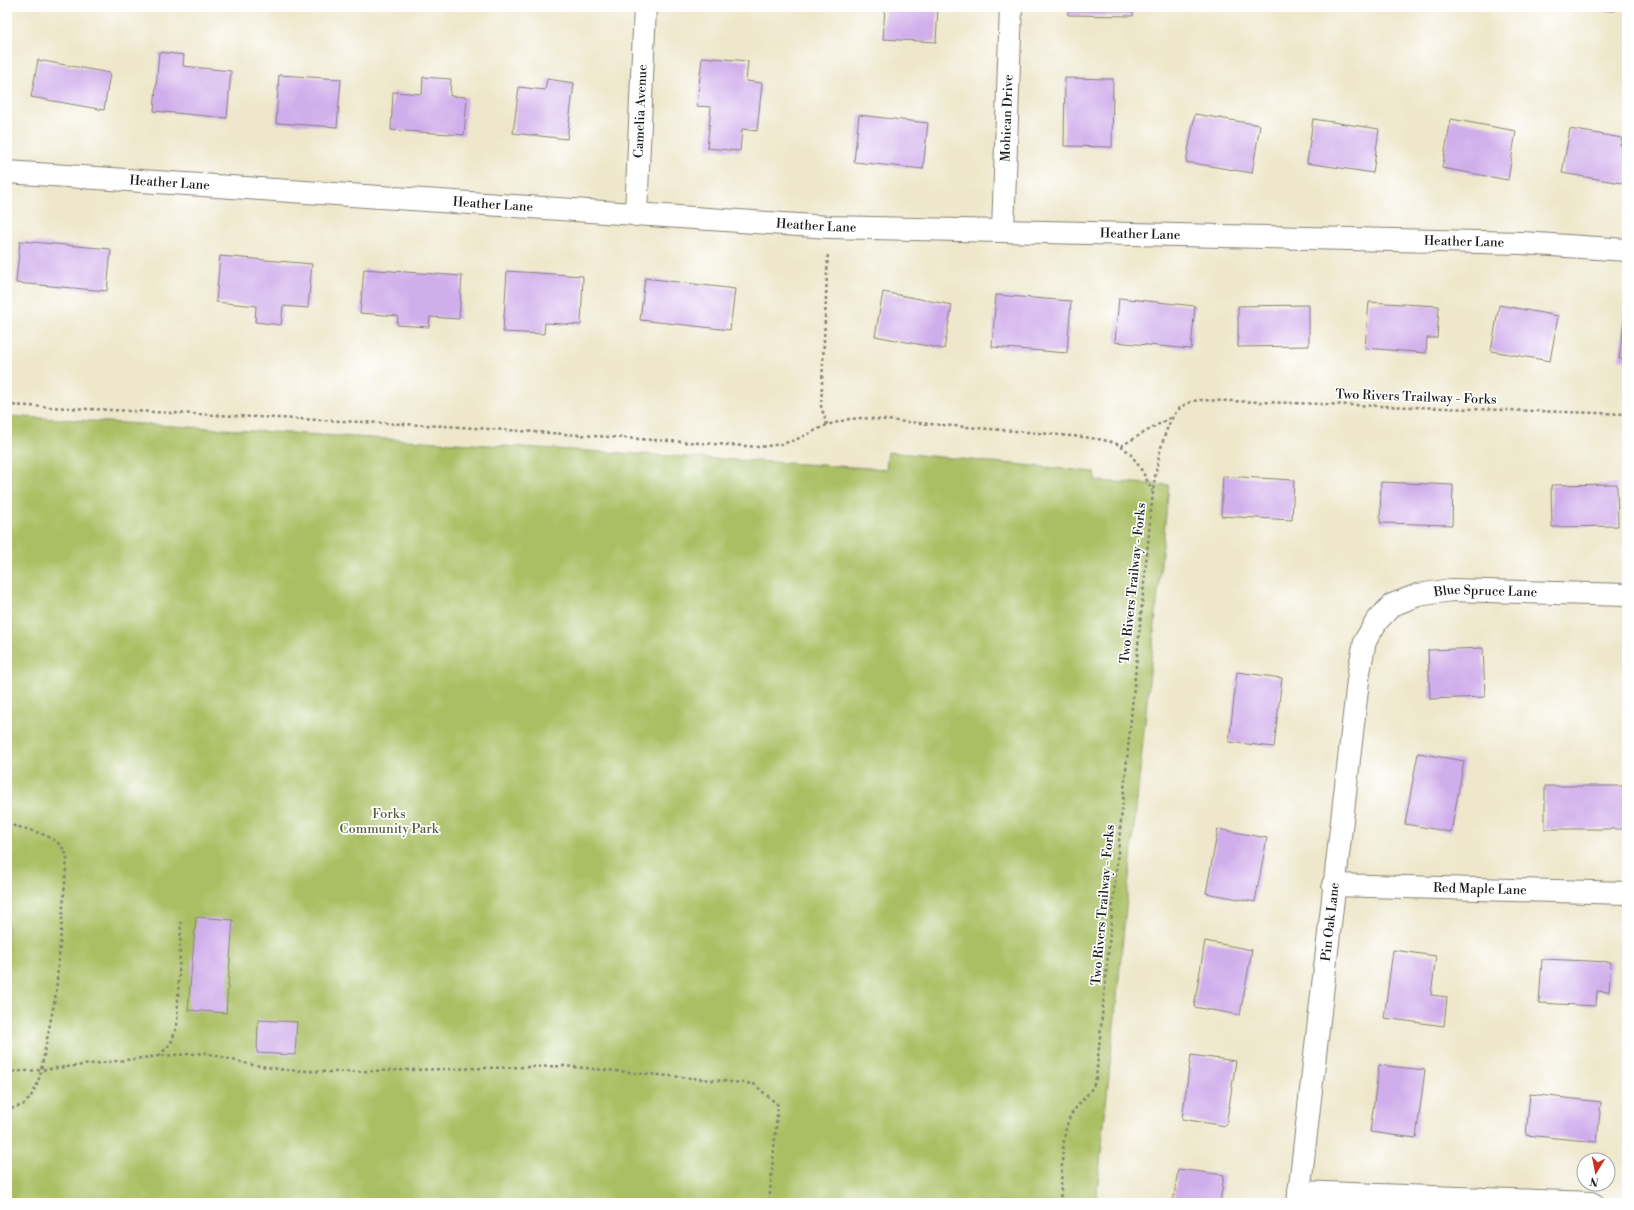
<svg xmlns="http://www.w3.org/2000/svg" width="1634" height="1210" viewBox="0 0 1634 1210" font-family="'Libre Bodoni',serif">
<rect width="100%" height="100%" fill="#fff"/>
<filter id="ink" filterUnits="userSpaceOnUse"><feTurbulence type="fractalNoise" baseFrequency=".025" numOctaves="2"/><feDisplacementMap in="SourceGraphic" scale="8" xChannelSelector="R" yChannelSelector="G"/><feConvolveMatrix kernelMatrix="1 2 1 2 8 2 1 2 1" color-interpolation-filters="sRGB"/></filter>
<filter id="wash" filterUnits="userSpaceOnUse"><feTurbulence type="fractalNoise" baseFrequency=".012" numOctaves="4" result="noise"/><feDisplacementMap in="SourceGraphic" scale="16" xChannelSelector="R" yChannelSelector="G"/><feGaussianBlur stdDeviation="0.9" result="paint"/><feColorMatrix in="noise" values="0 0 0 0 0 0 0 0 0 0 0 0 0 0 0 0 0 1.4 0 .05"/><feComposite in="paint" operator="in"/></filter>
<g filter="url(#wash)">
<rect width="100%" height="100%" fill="#eee7cb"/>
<path fill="#aabf64" stroke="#636e40" d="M7 416 886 469 888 452 1095 472V481L1169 485 1096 1203H7Z"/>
<g id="blocks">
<path fill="#d0aeeb" d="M885 7H938L936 42 883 39Z
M1068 7H1133V16L1068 15Z
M1577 7H1615L1614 11 1577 8Z
M159 52 184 55 183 66 231 71 227 118 154 111Z
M702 57 748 61 746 81 762 83 757 131 742 129 740 151 707 148 711 107 697 106Z
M38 60 110 73 104 110 31 97Z
M279 75 341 79 337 127 276 123Z
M423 77 451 79 450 96 467 97 464 135 391 130 393 92 422 94Z
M1065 78 1113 79 1112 147 1064 146Z
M547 79 574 83 567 139 513 133 519 87 545 90Z
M1195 114 1260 125 1252 173 1186 162Z
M859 115 928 123 923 169 854 162Z
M1313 119 1379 129 1373 173 1307 163Z
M1451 119 1516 131 1508 180 1442 168Z
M1570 129 1622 138 1620 145 1627 146V184L1562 173Z
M20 241 111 249 107 291 16 283Z
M220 256 312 264 308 308 283 306 281 325 255 322 256 306 216 302Z
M364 269 462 276 459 319 430 317 429 327 397 325 398 316 360 313Z
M507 271 583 276 581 325 545 323 544 334 503 332Z
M645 278 735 289 730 330 640 320Z
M883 292 952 305 944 349 875 336Z
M996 295 1071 301 1067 353 992 347Z
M1119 298 1195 306 1191 349 1115 342Z
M1369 302 1439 306 1437 338H1427L1426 353 1365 348Z
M1309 305V346L1238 347V306Z
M1499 305 1558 316 1550 361 1491 351Z
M1625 314H1627V360L1619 359Z
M1223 476 1294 480 1292 520 1221 516Z
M1381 482 1453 485 1452 525 1380 523Z
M1617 484 1618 526 1552 527 1551 485Z
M1483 648 1485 697 1430 699 1428 650Z
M1237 672 1282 678 1274 747 1229 742Z
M1418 753 1464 761 1451 832 1405 824Z
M1545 786H1627V829H1545Z
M1218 829 1267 838 1255 902 1206 893Z
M196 917 233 920 226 1013 188 1010Z
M1205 941 1252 950 1240 1015 1194 1007Z
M1393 950 1436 956 1431 995 1447 997 1444 1026 1384 1018Z
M1542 959 1611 962 1609 992 1597 991 1596 1006 1539 1003Z
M258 1020 297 1022 295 1055 257 1053Z
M1191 1055 1236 1061 1226 1126 1182 1119Z
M1379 1065 1425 1070 1416 1138 1370 1132Z
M1530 1094 1601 1102 1597 1142 1526 1135Z
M1178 1169 1224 1175 1220 1203H1173Z"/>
</g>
</g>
<g filter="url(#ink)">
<use href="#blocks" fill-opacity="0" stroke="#858274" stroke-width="1"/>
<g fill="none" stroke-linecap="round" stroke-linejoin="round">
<defs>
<g id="street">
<path id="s1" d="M7 172 829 227 1522 243 1627 250"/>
<path id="s2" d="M636 215 645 7"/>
<path id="s3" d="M1003 230 1011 7"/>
<path id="s4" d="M1333 885 1627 893"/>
<path d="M1299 1192 1592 1203"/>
<path id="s5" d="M1298 1203 1359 672 1365 641 1377 621 1392 605 1418 595 1451 590 1627 595"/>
</g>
</defs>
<use href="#street" stroke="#858274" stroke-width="24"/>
<path stroke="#858274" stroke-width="2.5" stroke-dasharray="3 3" stroke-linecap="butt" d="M7 405 445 426 760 447 782 444 795 440 827 425 849 419 861 418 1084 437C1096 439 1110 440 1121 446 1134 454 1146 477 1152 491
M827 425 821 406 828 253
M1121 446 1173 416
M7 824C27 830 62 834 67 858L56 993 41 1070 38 1083 30 1098 23 1105 7 1110
M159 1056 171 1043 177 1026 181 922
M7 1072 41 1070 159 1056 206 1053 248 1064 285 1070 330 1072 564 1066 754 1084 778 1105 769 1203
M1060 1203C1062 1181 1061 1138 1069 1119 1076 1103 1092 1095 1096 1078L1153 491C1156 469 1163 423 1180 408 1186 403 1193 401 1200 400L1627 414"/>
<use href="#street" stroke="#fff" stroke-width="22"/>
</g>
</g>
<g text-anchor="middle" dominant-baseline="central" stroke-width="3.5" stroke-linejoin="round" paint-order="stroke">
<g font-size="13" fill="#1c1c1c" stroke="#fff">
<text stroke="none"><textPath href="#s2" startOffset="104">Camelia Avenue</textPath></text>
<text stroke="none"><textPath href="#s3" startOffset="112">Mohican Drive</textPath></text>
<text stroke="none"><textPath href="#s1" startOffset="163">Heather Lane</textPath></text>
<text stroke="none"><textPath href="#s1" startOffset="487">Heather Lane</textPath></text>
<text stroke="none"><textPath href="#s1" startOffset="811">Heather Lane</textPath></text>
<text stroke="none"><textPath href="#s1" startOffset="1135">Heather Lane</textPath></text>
<text stroke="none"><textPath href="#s1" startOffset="1459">Heather Lane</textPath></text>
<text transform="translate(1416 397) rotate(2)">Two Rivers Trailway - Forks</text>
<text transform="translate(1133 583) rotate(-84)">Two Rivers Trailway - Forks</text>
<text stroke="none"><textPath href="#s5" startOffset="707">Blue Spruce Lane</textPath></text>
<text stroke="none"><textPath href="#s4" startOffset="147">Red Maple Lane</textPath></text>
<text transform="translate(1103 905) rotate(-85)">Two Rivers Trailway - Forks</text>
<text stroke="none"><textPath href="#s5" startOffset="283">Pin Oak Lane</textPath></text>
</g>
<g font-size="13" fill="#555d39" stroke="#fff">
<text x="389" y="814">Forks<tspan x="389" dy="15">Community Park</tspan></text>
</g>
</g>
<rect width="1634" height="1210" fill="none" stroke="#fff" stroke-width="24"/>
<g transform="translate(1596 1172) rotate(190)"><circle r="19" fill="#ffffff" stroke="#a4a4a4"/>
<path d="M0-3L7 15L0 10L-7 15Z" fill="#c8321e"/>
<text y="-6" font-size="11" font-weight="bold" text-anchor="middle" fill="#1c1c1c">N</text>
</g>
</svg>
